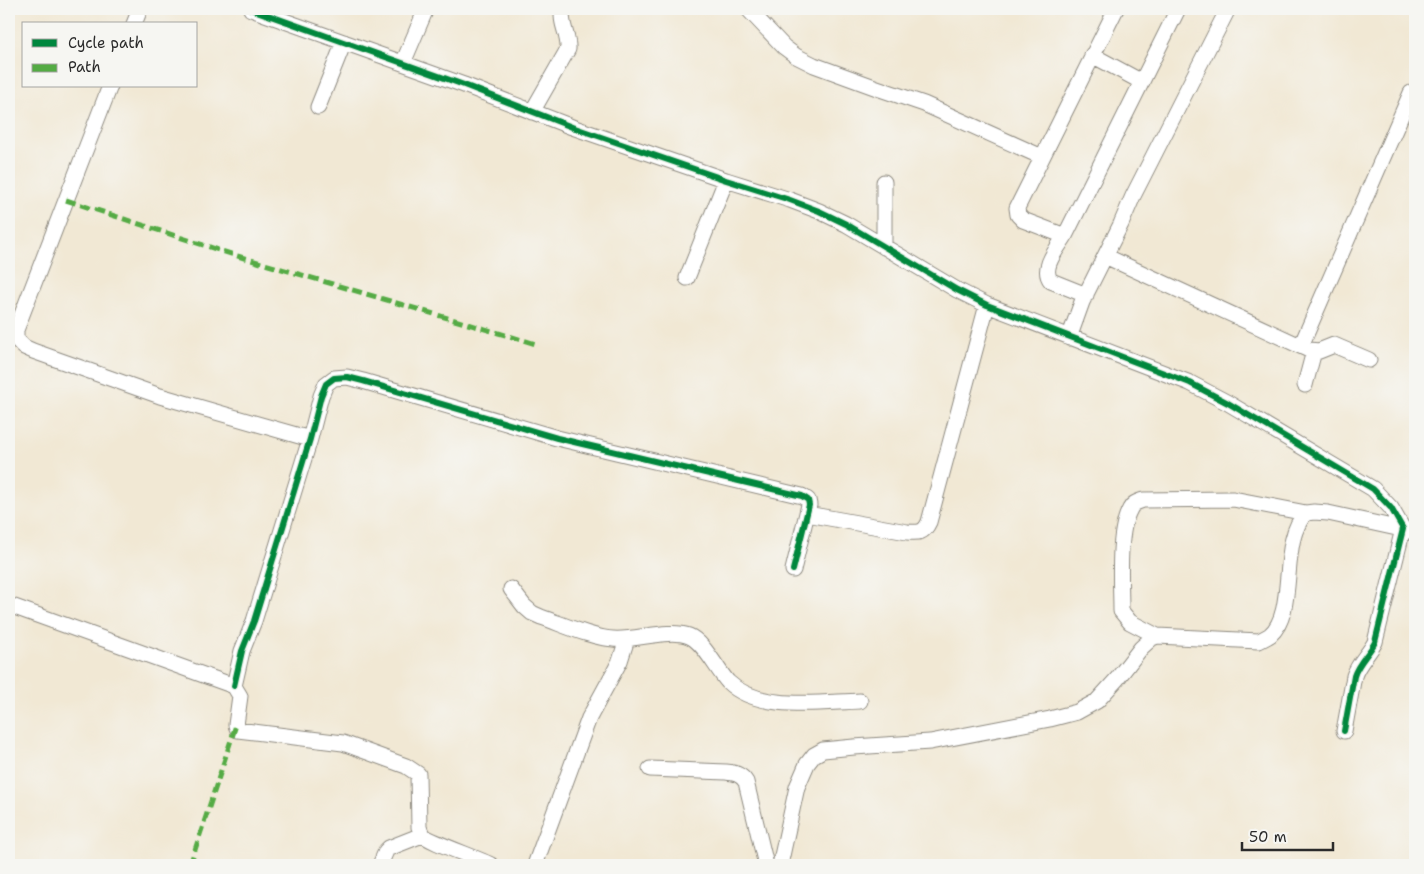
<svg xmlns="http://www.w3.org/2000/svg" width="1424" height="874" viewBox="0 0 1424 874" font-family="'Shantell Sans',sans-serif">
<rect width="100%" height="100%" fill="#f6f6f2"/>
<filter id="ink" filterUnits="userSpaceOnUse"><feTurbulence type="fractalNoise" baseFrequency=".02" numOctaves="2"/><feDisplacementMap in="SourceGraphic" scale="10" xChannelSelector="R" yChannelSelector="G"/><feConvolveMatrix kernelMatrix="1 2 1 2 8 2 1 2 1" color-interpolation-filters="sRGB"/></filter>
<filter id="wash" filterUnits="userSpaceOnUse"><feTurbulence type="fractalNoise" baseFrequency=".0096" numOctaves="4" result="noise"/><feDisplacementMap in="SourceGraphic" scale="20" xChannelSelector="R" yChannelSelector="G"/><feGaussianBlur stdDeviation="1.12" result="paint"/><feColorMatrix in="noise" values="0 0 0 0 0 0 0 0 0 0 0 0 0 0 0 0 0 1.4 0 .05"/><feComposite in="paint" operator="in"/></filter>
<g filter="url(#wash)">
<rect width="100%" height="100%" fill="#f1e8d4"/>
</g>
<g filter="url(#ink)">
<g fill="none" stroke-linecap="round" stroke-linejoin="round">
<defs>
<path id="minor" d="M251 9 464 85 572 127 726 180 790 200 819 211 846 224 957 290 987 305 1190 383 1228 403 1373 489 1391 508 1403 529 1375 642C1369 654 1358 663 1354 676L1344 731
M748 9 784 47 796 56 814 65 877 88 924 104 1042 157
M134 24 140 9
M1092 55 1142 82
M403 63 426 9
M110 86 16 330V339L24 347 33 351 160 396 310 439
M318 107 344 42
M532 112 568 49C569 35 559 22 563 9
M884 182V247
M1065 236 1023 220 1018 215 1017 208 1116 9
M1105 256 1309 350 1319 351 1334 345 1369 360
M687 278 726 180
M1086 295 1051 281C1040 268 1058 248 1065 236L1178 9
M1069 338 1082 302 1121 224 1133 196 1228 9
M1301 346 1411 93
M1305 385 1314 351
M807 514 907 532C919 533 924 533 929 522L987 305
M511 589 524 606 532 613 541 617C562 624 592 638 613 639 635 641 668 628 689 636 704 642 717 670 728 682 759 712 821 702 860 701
M9 605 234 686 240 696 236 725 238 730 343 743 406 766 418 774 419 827C420 829 420 832 422 834 427 841 478 858 491 865
M1157 636 1130 622 1121 611C1121 584 1117 532 1130 509 1133 503 1137 502 1143 500L1233 499 1306 513
M234 686 242 651 254 621 310 439 321 396 326 384 334 378 347 377 363 381 557 438 802 496 808 500 809 505 793 570
M650 769 726 772C735 773 741 774 746 782L766 865
M380 865 386 851 389 848 422 835
M535 865 589 718 620 661 627 639
M780 865 797 787 807 764 814 755 823 750 854 747 930 742 1050 719 1077 712 1097 701 1117 679 1141 648 1152 638 1157 636 1259 641C1263 639 1267 637 1270 635 1298 611 1278 541 1306 513L1314 512 1328 513 1415 532"/>
</defs>
<use href="#minor" stroke="#8e8a80" stroke-width="17"/>
<use href="#minor" stroke="#fff" stroke-width="15"/>
<path stroke="#54ab44" stroke-width="5" stroke-dasharray="10 5" stroke-linecap="butt" d="M66 200 234 255 536 344
M190 865 236 725"/>
<defs>
<path id="cycleway" d="M251 9 464 85 572 127 726 180 790 200 819 211 846 224 957 290 987 305 1190 383 1228 403 1373 489 1391 508 1403 529 1375 642C1369 654 1358 663 1354 676L1344 731
M234 686 242 651 254 621 310 439 321 396 326 384 334 378 347 377 363 381 557 438 802 496 808 500 809 505 793 570"/>
</defs>
<use href="#cycleway" stroke="#f6f6f2" stroke-width="9"/>
<use href="#cycleway" stroke="#00873e" stroke-width="6"/>
</g>
</g>
<rect width="1424" height="874" fill="none" stroke="#f6f6f2" stroke-width="30"/>
<rect x="22" y="22" width="175" height="65" fill="#f6f6f2" stroke="#a5a5a2"/>
<rect x="32" y="39" width="25" height="8" fill="#00873e" stroke="#a5a5a2"/>
<text x="68" y="48" font-size="15" fill="#2b2b2b">Cycle path</text>
<rect x="32" y="64" width="25" height="8" fill="#54ab44" stroke="#a5a5a2"/>
<text x="68" y="72" font-size="15" fill="#2b2b2b">Path</text>
<path d="M1242 842v8h91v-8" fill="none" stroke="#2b2b2b" stroke-width="2.5"/>
<text x="1249" y="842" font-size="15" fill="#2b2b2b" stroke="#f6f6f2" stroke-width="4" paint-order="stroke">50 m</text>
</svg>
